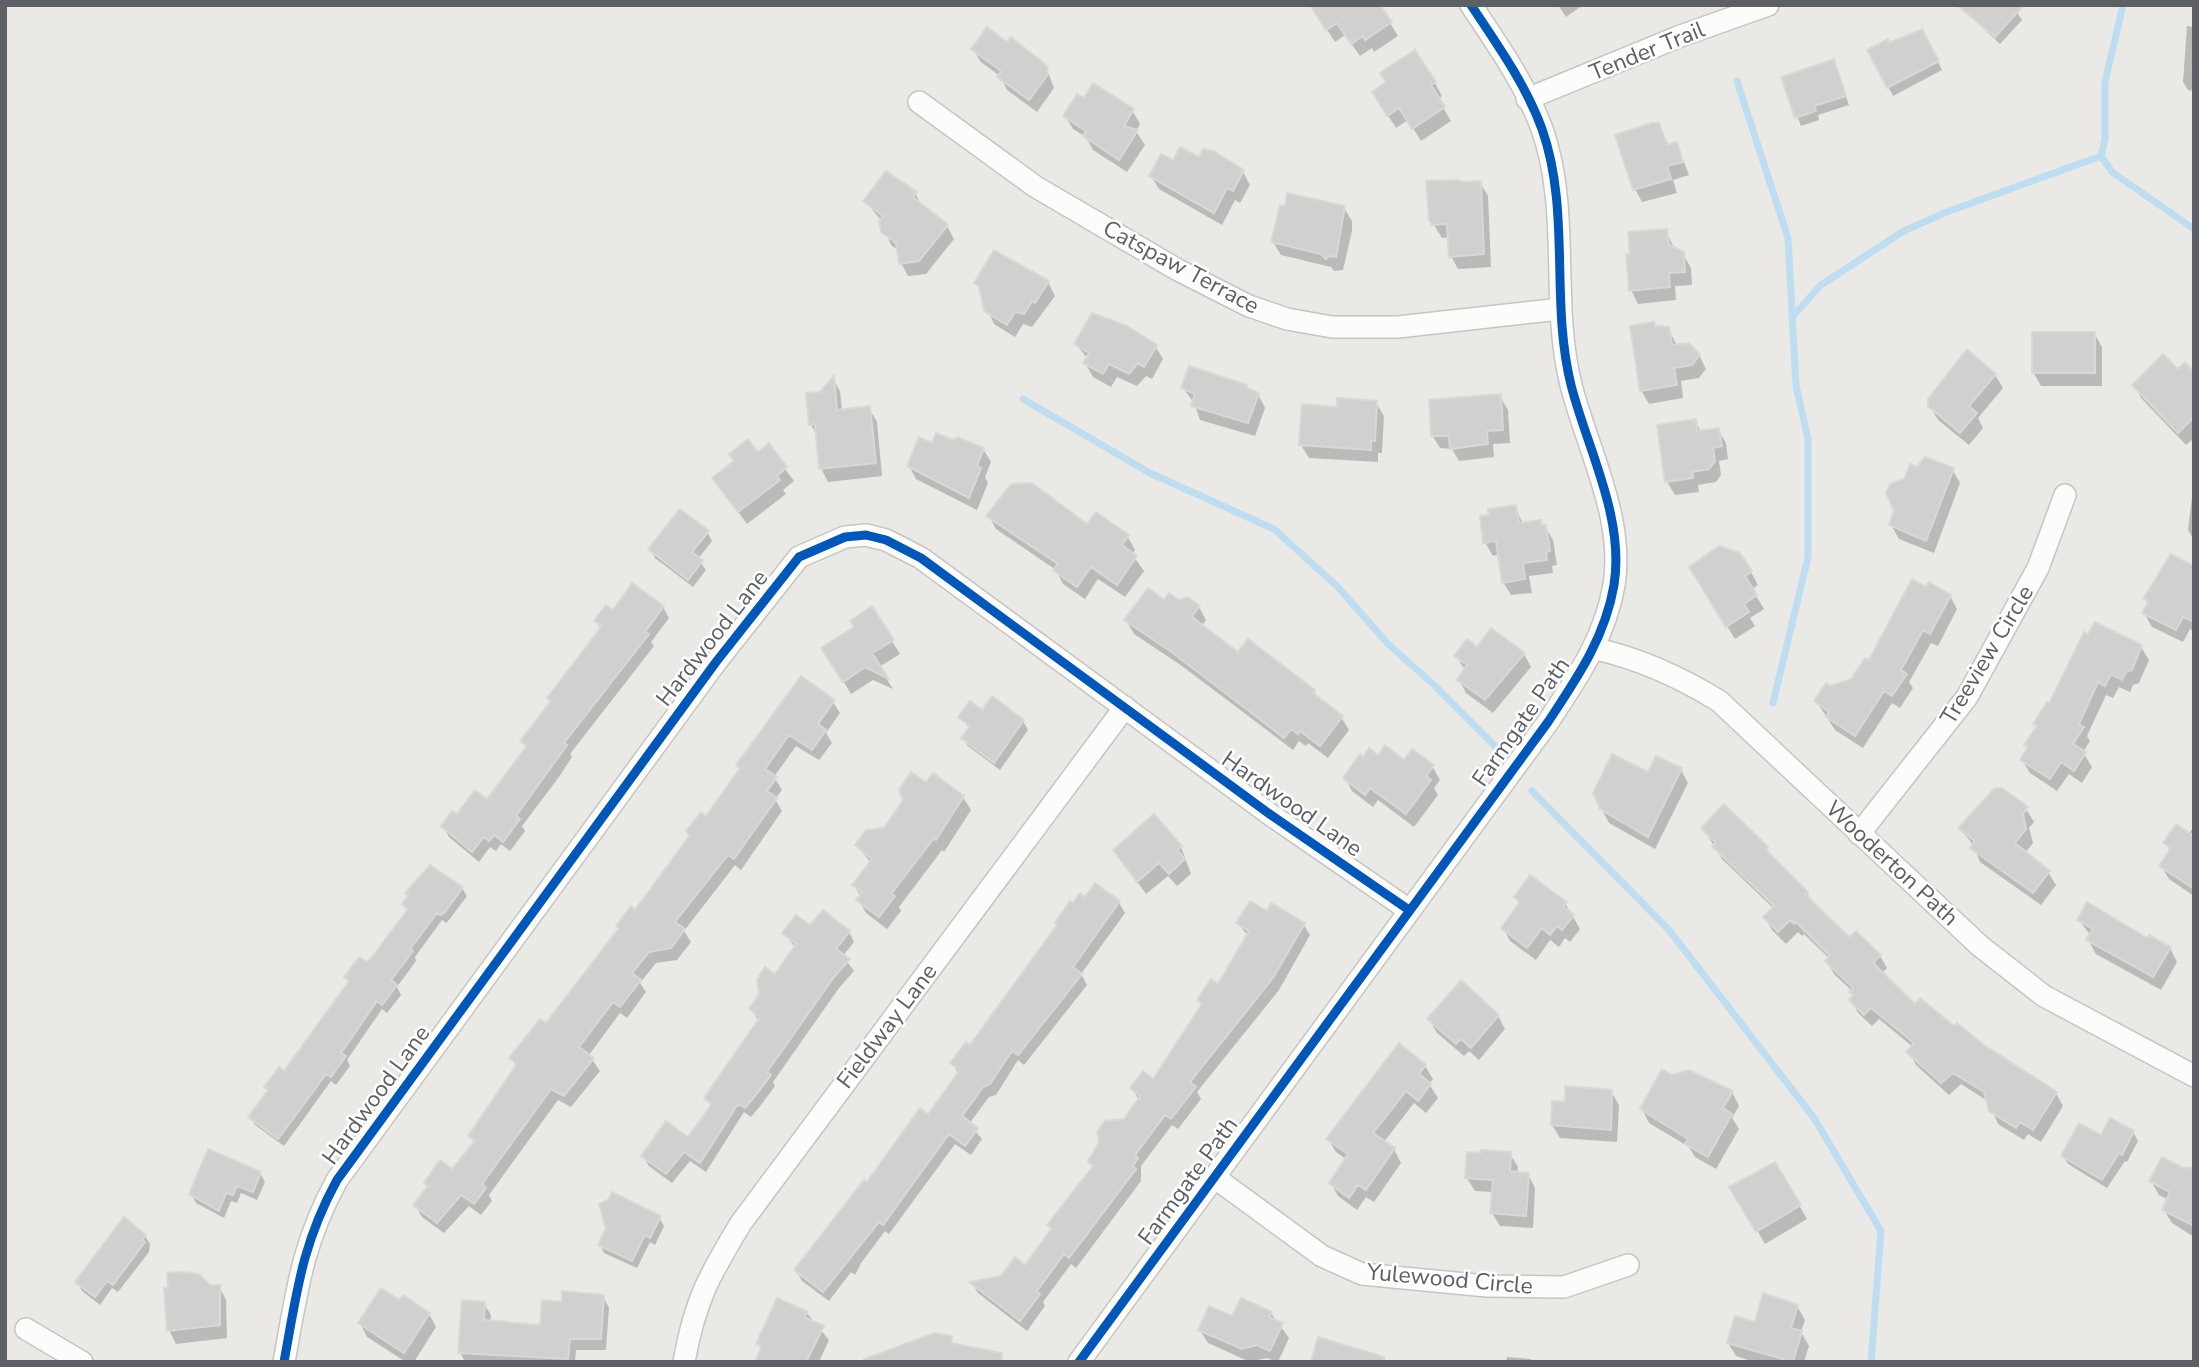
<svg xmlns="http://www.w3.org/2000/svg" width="2199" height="1367" viewBox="0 0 2199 1367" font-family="'Nunito Sans',sans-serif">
<rect width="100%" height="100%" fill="#ebe9e6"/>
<path fill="#0003" d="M1558 5H1583L1566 17Z
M1958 5 2017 12 2022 20 2000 44Z
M1322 22 1390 23 1398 36 1374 52 1372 48 1360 56 1345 35 1335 42Z
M2187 26 2194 27V91L2188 90 2183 82Z
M1926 39 1942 70 1893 96 1870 51Z
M973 49 1046 67 1054 88 1037 112 1007 90 1000 76 981 62Z
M1833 62 1849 105 1818 115 1819 120 1801 126 1783 78Z
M1435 83 1442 96 1438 99 1451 121 1421 141 1408 120 1396 128 1382 106Z
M1085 100 1132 110 1140 124 1136 131 1145 145 1127 172 1093 150 1086 137 1073 129 1065 116Z
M1659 125 1669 146 1677 144 1689 175 1673 180 1677 193 1642 202 1635 189Z
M1199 159 1243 172 1250 185 1240 203 1235 200 1222 225 1159 189 1151 176 1173 162Z
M1480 183 1488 196 1491 267 1458 269 1451 256 1450 237 1442 238 1431 220Z
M915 193 923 208 947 226 954 239 926 274 908 276 901 263 899 251 891 245 881 220 865 201Z
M1344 208 1352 221V231L1343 270 1334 271 1331 267 1281 255 1273 242Z
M1666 231 1675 250 1683 254 1691 268 1692 285 1675 286 1676 300 1638 304 1631 290Z
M1048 282 1055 296 1032 327 1023 324 1015 337 994 324 976 283Z
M1655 328H1668L1677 346 1699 355 1706 369 1699 378 1681 381 1683 398 1649 404 1641 390Z
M2094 333 2102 347V386H2041L2033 372Z
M1076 344 1155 346 1163 359 1152 379 1146 376 1137 386 1117 377 1111 387 1093 377 1085 363 1088 359Z
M1967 351 1995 375 2003 388 1978 418 1983 428 1969 445 1938 420 1930 406 1931 394Z
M2178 372 2194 374V438L2186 445 2141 398 2134 385Z
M833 379 840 391 842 411 869 408 877 422 882 476 828 482 821 468 818 437 811 425 821 393Z
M1246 386 1258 394 1265 408 1255 436 1200 420 1194 403 1183 388Z
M1500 396 1508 410 1510 443 1493 444 1494 457 1459 461 1452 449 1440 448 1432 435Z
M1376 403 1384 416 1382 453H1378V462L1309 458 1301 445 1338 409Z
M1695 421 1701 432 1718 430 1726 443 1728 459 1719 461 1721 475 1716 482 1698 485 1699 492 1675 495 1667 482 1659 426Z
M933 445 983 449 991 462 985 477 988 483 977 510 916 479 909 466Z
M768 446 794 481 783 490 786 494 747 524 714 479Z
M1917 469H1952L1960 483 1934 553 1899 539 1891 525 1905 480Z
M2194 480V540L2188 530Z
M1515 507 1523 524 1540 522 1545 526 1553 540 1557 565 1552 566 1553 573 1529 576 1532 593 1511 595 1503 582 1499 554 1493 556 1485 542Z
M989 516 1088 526 1127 536 1135 550 1132 554 1144 571 1125 597 1098 579 1085 599 1063 584 1056 570 996 529Z
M707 532 712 541 698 559 706 570 693 587 655 558 651 549Z
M2194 569V631L2190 629 2183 642 2152 627 2144 613 2149 605 2145 599Z
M1751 572 1758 585 1752 589 1764 609 1750 618 1755 626 1735 639 1699 581Z
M1927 590 1950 596 1957 609 1938 646 1931 643 1909 682 1913 688 1900 708 1892 703 1863 748 1835 730 1816 701 1830 688 1852 681Z
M1178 602 1199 607 1206 620 1201 627 1239 655 1314 691 1320 701 1341 717 1349 730 1328 758 1308 743 1306 746 1299 741 1293 750 1182 666 1134 634 1126 620 1164 603Z
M663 607 669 618 651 642 654 646 570 754 572 757 559 777 522 826 525 831 510 851 501 844 496 851 490 847 479 862 449 837 443 826 487 801 527 749 522 741 552 703 549 698 601 629 596 621 613 612Z
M892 641 900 654 879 667 893 689 873 680 851 694 831 661Z
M2141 647 2149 660 2139 683 2133 685 2130 692 2119 687 2113 698 2106 695 2087 736 2090 741 2083 752 2092 767 2082 783 2069 774 2057 791 2030 773 2022 760 2029 750 2026 745 2037 728 2035 724 2050 706Z
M1478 650 1524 654 1531 667 1493 713 1466 693 1459 680 1465 670 1456 656Z
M833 702 840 713 826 733 832 743 819 760 796 746 774 777 782 790 775 799 782 811 741 870 735 865 684 931 691 942 677 960 656 963 640 983 646 992 627 1018 620 1013 589 1055 600 1071 571 1107 558 1100 489 1195 492 1201 481 1215 469 1206 444 1233 422 1217 415 1205 441 1163 453 1172 475 1145 470 1136 517 1068 511 1058 546 1025 636 912 691 837 688 831 706 819 741 770 738 765Z
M982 712 1023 721 1028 730 1000 770 968 746 963 738 970 729 960 717Z
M1378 757 1432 766 1440 780 1434 788 1438 795 1414 827 1378 800 1373 807 1352 791 1345 778 1363 759Z
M1681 770 1688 783 1655 849 1609 823 1601 808 1649 774Z
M926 784 963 797 971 810 944 852 942 850 899 907 901 911 887 929 866 913 859 900 861 897 854 885 871 863 857 845 885 830Z
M2026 809 2034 822 2029 828 2033 843 2025 853 2048 872 2056 885 2041 905 1980 862 1974 846 1960 828Z
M2194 826V896L2169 879 2161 866 2171 852 2165 843 2188 835Z
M1703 828 1767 849 1773 859 1807 893 1815 906 1849 939 1880 956 1887 968 1882 973 1915 1007 2056 1093 2063 1106 2041 1142 2028 1134 2024 1140 1998 1124 1989 1102 1961 1084 1949 1095 1916 1065 1909 1052 1913 1047 1879 1019 1872 1026 1858 1013 1851 1000 1854 997 1852 991 1834 974 1827 961 1830 959 1804 934 1802 936 1798 932 1786 944 1772 930 1765 918 1774 909 1722 859Z
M1181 847 1191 874 1177 886 1168 876 1146 894 1115 851Z
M417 879 462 888 467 896 449 920 446 923 442 920 415 957 416 961 397 987 401 995 387 1013 382 1009 347 1060 350 1066 336 1085 331 1081 284 1146 255 1125 250 1117 349 983 346 977 367 965 408 911 404 904 409 897 407 893Z
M1516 897 1565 903 1580 929 1570 942 1565 938 1559 947 1550 940 1536 960 1510 941 1503 928 1520 905Z
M1085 899 1119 903 1125 913 1081 974 1087 985 1024 1065 1018 1060 996 1095 989 1097 969 1124 982 1139 971 1155 955 1144 889 1234 885 1231 861 1263 855 1275 851 1272 829 1301 802 1281 796 1270 928 1116 959 1074 952 1063 970 1047Z
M1267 913 1303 924 1310 935 1279 990 1197 1092 1201 1099 1178 1129 1172 1125 1141 1166V1181L1076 1268 1071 1264 1043 1302 1045 1306 1027 1331 978 1293 972 1283 1002 1278 1025 1267 1053 1230 1050 1225 1094 1168 1090 1161 1139 1100 1132 1088 1153 1082 1203 1007 1199 1000 1218 987 1248 936 1238 923Z
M2079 920 2170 948 2177 962 2161 990 2096 954 2088 940 2091 936Z
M810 927 849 932 854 942 843 956 854 971 839 988 773 1082 775 1086 761 1105 751 1117 744 1112 706 1172 690 1161 672 1183 649 1166 643 1156 689 1140 712 1108 706 1098 759 1021 751 1009 796 948 784 934Z
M1498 1016 1505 1029 1479 1060 1469 1051 1464 1056 1437 1033 1429 1019Z
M1425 1066 1433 1079 1429 1084 1438 1098 1426 1113 1414 1103 1384 1142 1394 1149 1401 1163 1374 1202 1366 1197 1357 1210 1338 1196 1331 1183 1347 1160 1336 1152 1328 1139Z
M1672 1077 1732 1092 1739 1106 1732 1118 1739 1129 1716 1169 1695 1157 1689 1147 1649 1123 1642 1109Z
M1611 1091 1619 1105 1617 1142 1560 1138 1552 1125 1566 1104Z
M2133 1132 2138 1141 2127 1162 2125 1161 2107 1188 2068 1164 2063 1156 2102 1138Z
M1510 1154 1518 1167 1517 1174H1528L1535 1188 1533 1228 1500 1226 1492 1213 1493 1192 1475 1191 1467 1178Z
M2163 1159 2194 1172V1237L2172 1223 2164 1210 2169 1200 2159 1195 2151 1181Z
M1775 1164 1807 1219 1765 1244 1732 1187Z
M260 1173 265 1182 257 1200 241 1193 237 1203 231 1201 224 1218 196 1203 191 1194Z
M659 1217 664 1226 655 1245 650 1242 637 1268 604 1253 600 1244Z
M145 1236 150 1244 149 1252 118 1292 112 1288 100 1305 82 1291 77 1282Z
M219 1286 226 1300 227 1338 176 1344 169 1330 210 1287Z
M603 1296 609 1308 606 1350H576L575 1362H465L460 1352 484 1304 491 1315 490 1322 542 1327 563 1304Z
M400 1303 429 1314 436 1327 414 1362H406L367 1337 360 1323Z
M1797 1306 1805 1320 1801 1332 1809 1346 1804 1362H1754L1736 1356 1728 1343 1756 1324Z
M807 1313 829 1340 819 1362H758L762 1351 758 1344Z
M1271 1313 1289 1338 1278 1362 1266 1358 1250 1362 1208 1343 1200 1330 1233 1319Z
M1507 1357 1531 1359 1533 1362H1506Z"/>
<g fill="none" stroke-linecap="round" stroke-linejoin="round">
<path stroke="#beddf0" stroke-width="7" d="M2123 5 2105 82V139L2101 156 2112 172 2194 229
M1737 81 1788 238 1796 386 1808 439V557L1773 703
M1792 317 1821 285 1902 232 1944 213 2101 156
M1023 399 1150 473 1274 529 1338 587 1388 644 1434 685 1505 756
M1532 791 1669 930 1814 1118 1881 1231 1871 1362"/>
</g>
<path fill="#d1d0cf" stroke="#dad8d6" stroke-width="2" d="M1310 5H1380L1392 22 1365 40 1363 36 1351 44 1337 23 1326 30Z
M1957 5H2024L1995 37Z
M987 27 1007 42 1011 37 1047 66 1048 74 1029 100 997 77 1001 71 971 49Z
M1922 29 1939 61 1887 88 1867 50 1888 39 1889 43Z
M1415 50 1436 82 1431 85 1445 107 1412 129 1399 108 1387 116 1372 92 1386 82 1380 73Z
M1834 59 1846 96 1814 106 1816 111 1795 118 1781 77Z
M1093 83 1134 109 1124 126 1138 130 1119 160 1083 136 1086 131 1063 116 1077 94 1084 98Z
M1652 123H1659L1667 145 1677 142 1683 162 1667 166 1671 179 1633 190 1615 135Z
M1180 147 1199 157 1203 149 1213 151 1244 170 1233 191 1227 188 1214 213 1149 176 1161 154 1173 160Z
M886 171 917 192 913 197 948 225 919 261 899 264 896 243 881 232 879 221 883 216 863 201Z
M1459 180 1462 182 1481 181 1484 254 1449 257 1447 224 1432 225 1429 220 1426 181Z
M1287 193 1345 206 1336 257 1329 256 1326 259 1321 254 1271 242 1280 205 1285 206Z
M1667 229 1669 245 1684 252 1685 272 1669 273 1670 287 1629 291 1626 254H1630L1628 232Z
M994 250 1049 281 1035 303 1032 301 1024 314 1015 312 1007 325 984 311 979 286 974 283Z
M1092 313 1127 326 1157 345 1144 367 1138 363 1129 374 1109 364 1103 374 1083 363 1089 353 1074 344Z
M1654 322 1655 326 1669 327 1672 345 1689 343 1700 354 1692 365 1674 368 1677 385 1640 391 1630 326Z
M2032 332H2095V373H2032Z
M1967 349 1996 374 1969 406 1977 413 1960 433 1928 406V399Z
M2163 354 2178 369 2185 362 2194 372V417L2178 433 2132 385Z
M1189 366 1247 385 1246 388 1259 393 1248 423 1191 406 1195 394 1181 388Z
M834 376 837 410 870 406 876 463 819 469 815 424 809 425 806 393 820 392Z
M1501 394 1503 430 1487 431 1488 444 1450 449 1449 436H1431L1429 400Z
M1337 398 1377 401 1375 441 1371 440V450L1299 445 1302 404 1337 407Z
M1696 419 1697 431 1719 428 1722 446 1713 448 1715 461 1709 469 1692 472 1693 478 1665 482 1657 425Z
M936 433 953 440 958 437 984 448 977 466 981 468 969 498 907 466 919 437 932 443Z
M748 439 758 452 769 443 787 467 777 476 780 480 738 512 712 478 734 461 729 454Z
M1925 457 1954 468 1926 541 1889 525 1894 511 1886 493 1890 484 1904 479 1910 464 1917 467Z
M1032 483 1087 524 1096 512 1129 535 1122 545 1137 556 1117 585 1091 567 1077 587 1053 570 1058 564 986 516 1011 484Z
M1516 505 1519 523 1541 520V525H1546L1550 551 1546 552 1547 560 1523 563 1525 579 1502 583 1496 541 1483 543 1480 516 1489 515 1488 509Z
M680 509 709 531 692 552 703 560 688 580 648 549Z
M1719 546 1740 553 1752 571 1745 576 1757 595 1744 604 1749 612 1726 627 1689 567Z
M2171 554 2194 566V622L2183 617 2176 630 2142 613 2149 601 2143 599Z
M1912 579 1926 587 1929 582 1951 595 1930 634 1923 630 1901 670 1907 674 1892 696 1884 691 1855 736 1826 717 1829 712 1814 701 1826 683 1831 686 1851 679 1865 658 1869 660Z
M632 583 664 606 645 632 649 634 564 743 567 745 516 816 520 819 503 842 494 835 489 841 484 837 472 852 441 826 452 811 457 814 475 790 487 799 527 746 520 741 551 701 547 698 602 626 594 621 606 605 613 610Z
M1148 588 1164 600 1169 593 1179 600 1188 597 1200 606 1192 616 1196 620 1238 652 1248 639 1315 690 1313 693 1343 716 1320 746 1300 731 1298 734 1291 729 1284 738 1173 653 1124 620Z
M872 606 894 640 872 653 889 679 865 667 843 682 821 648 854 627 850 621Z
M2095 622 2142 645 2132 670 2126 672 2122 680 2111 674 2105 686 2098 682 2079 724 2084 727 2073 744 2086 752 2074 771 2061 762 2050 779 2020 760 2028 747 2024 745 2037 726 2033 724 2047 702 2049 704 2084 632 2088 634Z
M1491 628 1525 653 1485 700 1457 680 1467 665 1454 656 1467 639 1477 647Z
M801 676 835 700 818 724 826 730 812 750 789 735 765 769 777 777 767 791 777 798 734 859 728 855 675 922 685 929 671 948 649 952 632 973 641 980 620 1007 613 1002 579 1047 594 1058 564 1096 551 1089 482 1184 486 1188 474 1204 461 1195 437 1223 413 1205 428 1186 424 1183 440 1160 452 1169 475 1141 468 1136 517 1064 509 1058 540 1019 546 1023 619 928 616 926 631 906 635 910 690 835 686 831 701 812 706 816 740 768 736 765Z
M992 696 1024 720 994 763 961 738 970 726 958 717 970 701 982 710Z
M1385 745 1404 760 1412 749 1434 765 1426 776 1431 780 1406 814 1370 788 1365 795 1343 778 1360 754 1363 757 1369 748 1378 755Z
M1612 754 1648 772 1656 756 1682 768 1648 837 1600 809 1593 793Z
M911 772 926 782 933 773 964 796 936 840 934 838 891 894 895 896 879 917 856 900 862 892 852 885 872 859 855 845 866 830 884 828 903 800 899 790Z
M1995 788H2002L2028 807 2023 814 2026 829 2015 843 2050 871 2033 893 1970 848 1975 841 1958 828Z
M1724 804 1768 847 1766 850 1808 892 1805 894 1849 937 1856 931 1881 955 1873 963 1915 1004 1920 998 1954 1026 1957 1023 1984 1045 2057 1092 2033 1130 2020 1122 2016 1128 1989 1111 1984 1092 1953 1073 1941 1083 1906 1052 1914 1043 1871 1008 1864 1015 1849 1000 1853 995 1849 992 1853 988 1825 961 1830 956 1796 922 1794 924 1790 920 1778 932 1763 917 1774 906 1712 846 1716 843 1701 828Z
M1154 814 1182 846 1177 850 1185 859 1169 874 1159 863 1137 882 1113 850Z
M2176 824 2194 836V889L2159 866 2171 848 2163 843Z
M430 865 463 887 445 912 441 915 437 913 410 949 413 951 391 980 397 985 382 1005 377 1001 341 1053 346 1056 331 1077 326 1074 278 1139 248 1117 268 1090 264 1087 279 1067 284 1071 349 981 344 977 359 957 367 962 372 957 408 909 402 904 408 896 405 893Z
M1530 875 1567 902 1563 906 1574 915 1562 930 1557 926 1550 935 1542 928 1527 948 1501 928 1520 902 1514 897Z
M1095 883 1120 901 1073 967 1082 974 1018 1055 1012 1051 990 1084 983 1087 962 1116 978 1128 965 1146 949 1134 883 1225 879 1222 823 1292 794 1270 864 1180 867 1182 920 1108 928 1114 960 1070 950 1063 966 1042 970 1045 1057 925 1055 923 1070 901 1073 903 1080 893 1085 897Z
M1250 901 1267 911 1271 903 1305 923 1273 978 1190 1082 1196 1087 1171 1119 1165 1115 1135 1155 1138 1158 1133 1166 1136 1169 1069 1258 1064 1254 1037 1291 1040 1294 1020 1321 969 1282 1001 1276 1015 1257 1025 1265 1052 1228 1047 1225 1093 1166 1088 1161 1099 1142 1097 1132 1105 1121 1124 1119 1140 1096 1130 1088 1143 1071 1153 1079 1202 1004 1197 1000 1211 979 1218 984 1249 931 1236 923Z
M2087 902 2147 938 2149 935 2171 947 2153 977 2086 940 2093 929 2077 920Z
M823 910 850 931 836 949 850 959 834 977 767 1072 771 1075 756 1095 745 1108 738 1104 700 1163 684 1152 666 1174 641 1156 666 1121 688 1137 712 1104 704 1098 760 1017 749 1009 759 994 757 980 765 967 775 974 796 944 782 933 796 915 810 925Z
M1461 980 1499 1015 1471 1048 1461 1039 1456 1044 1427 1019Z
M1399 1043 1426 1065 1419 1074 1431 1084 1418 1101 1406 1091 1373 1133 1395 1148 1366 1190 1358 1185 1349 1198 1329 1183 1348 1154 1326 1139Z
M1662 1069 1672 1075 1689 1070 1733 1091 1723 1108 1732 1114 1708 1157 1685 1144 1688 1139 1640 1109Z
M1565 1086 1612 1090 1611 1130 1551 1125 1552 1101 1565 1102Z
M2110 1118 2134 1131 2122 1155 2119 1153 2102 1180 2061 1156 2079 1123 2101 1135Z
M208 1149 261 1172 253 1192 237 1186 233 1195 226 1193 219 1211 189 1194Z
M1481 1150 1511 1152 1510 1171 1529 1173 1526 1216 1490 1213 1493 1180 1465 1178 1467 1152 1481 1153Z
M2162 1157 2183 1168 2194 1167V1226L2162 1210 2170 1192 2149 1181Z
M1775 1162 1801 1205 1756 1232 1729 1187Z
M612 1192 661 1216 650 1238 645 1235 632 1261 598 1245 606 1228 599 1204 608 1200Z
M124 1217 146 1235 142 1240 145 1242 113 1285 107 1281 95 1297 75 1282Z
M182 1272 199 1274 210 1285H220V1325L167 1331 164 1288H168L167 1273Z
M381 1288 399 1300 403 1295 430 1313 404 1353 358 1323Z
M562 1291 604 1295 601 1339H570L568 1359 458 1353 462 1300 485 1302 484 1320 540 1325 542 1300 562 1302Z
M1763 1293 1798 1305 1791 1328 1802 1331 1793 1362 1727 1343 1735 1316 1755 1322Z
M777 1298 808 1312 804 1317 824 1326 806 1362H755L762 1346 756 1344Z
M1241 1298 1272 1312 1269 1317 1283 1323 1270 1351 1257 1345 1242 1349 1198 1330 1209 1306 1232 1316Z
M935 1333 952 1336 951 1343 1002 1353 1001 1362H865L864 1359Z
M1318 1337 1384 1357V1362H1311Z"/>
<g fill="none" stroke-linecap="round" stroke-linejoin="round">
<defs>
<path id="minor" d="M1527 99 1678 37 1768 5
M919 102 1036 187 1178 270 1249 306 1287 319 1332 327H1398L1560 309
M1596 649C1641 659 1680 677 1719 701L1980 946 2044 996 2194 1076
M1859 834 1967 697 2038 568 2065 495
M1214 1177 1322 1256 1362 1274 1487 1286 1564 1287 1628 1265
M26 1329 82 1362
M284 1362C297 1291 302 1244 337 1180L716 662 799 557 845 537 866 535 886 540 921 558 1271 815 1409 910
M684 1362C695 1300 709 1276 741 1223L1125 707
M1079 1362 1548 722C1577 678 1605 638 1614 585 1625 518 1587 448 1571 385 1550 301 1571 211 1542 129 1526 85 1497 44 1471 5"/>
</defs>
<use href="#minor" stroke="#c5c5c5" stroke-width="24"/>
<use href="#minor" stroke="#fcfcfb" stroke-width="21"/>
<defs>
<path id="cycleway" d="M284 1362C297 1291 302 1244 337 1180L716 662 799 557 845 537 866 535 886 540 921 558 1271 815 1409 910
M1079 1362 1548 722C1577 678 1605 638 1614 585 1625 518 1587 448 1571 385 1550 301 1571 211 1542 129 1526 85 1497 44 1471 5"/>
</defs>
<use href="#cycleway" stroke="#fff" stroke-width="13"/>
<use href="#cycleway" stroke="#0057b8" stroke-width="9"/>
</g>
<g text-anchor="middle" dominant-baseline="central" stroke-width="5" stroke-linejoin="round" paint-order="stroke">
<g font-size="23" fill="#5c5f63" stroke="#fff">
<text transform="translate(1647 51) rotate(-22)">Tender Trail</text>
<text transform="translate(1181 267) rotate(28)">Catspaw Terrace</text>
<text transform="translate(712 638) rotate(-52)">Hardwood Lane</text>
<text transform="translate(1987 655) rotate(-59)">Treeview Circle</text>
<text transform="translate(1521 722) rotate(-55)">Farmgate Path</text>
<text transform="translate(1292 804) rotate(35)">Hardwood Lane</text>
<text transform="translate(1892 863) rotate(43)">Wooderton Path</text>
<text transform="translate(887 1026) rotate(-53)">Fieldway Lane</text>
<text transform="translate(376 1095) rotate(-54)">Hardwood Lane</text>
<text transform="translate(1188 1181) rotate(-54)">Farmgate Path</text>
<text transform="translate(1450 1279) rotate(5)">Yulewood Circle</text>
</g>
</g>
<rect width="2199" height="1367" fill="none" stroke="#5c5f63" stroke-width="14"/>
</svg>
